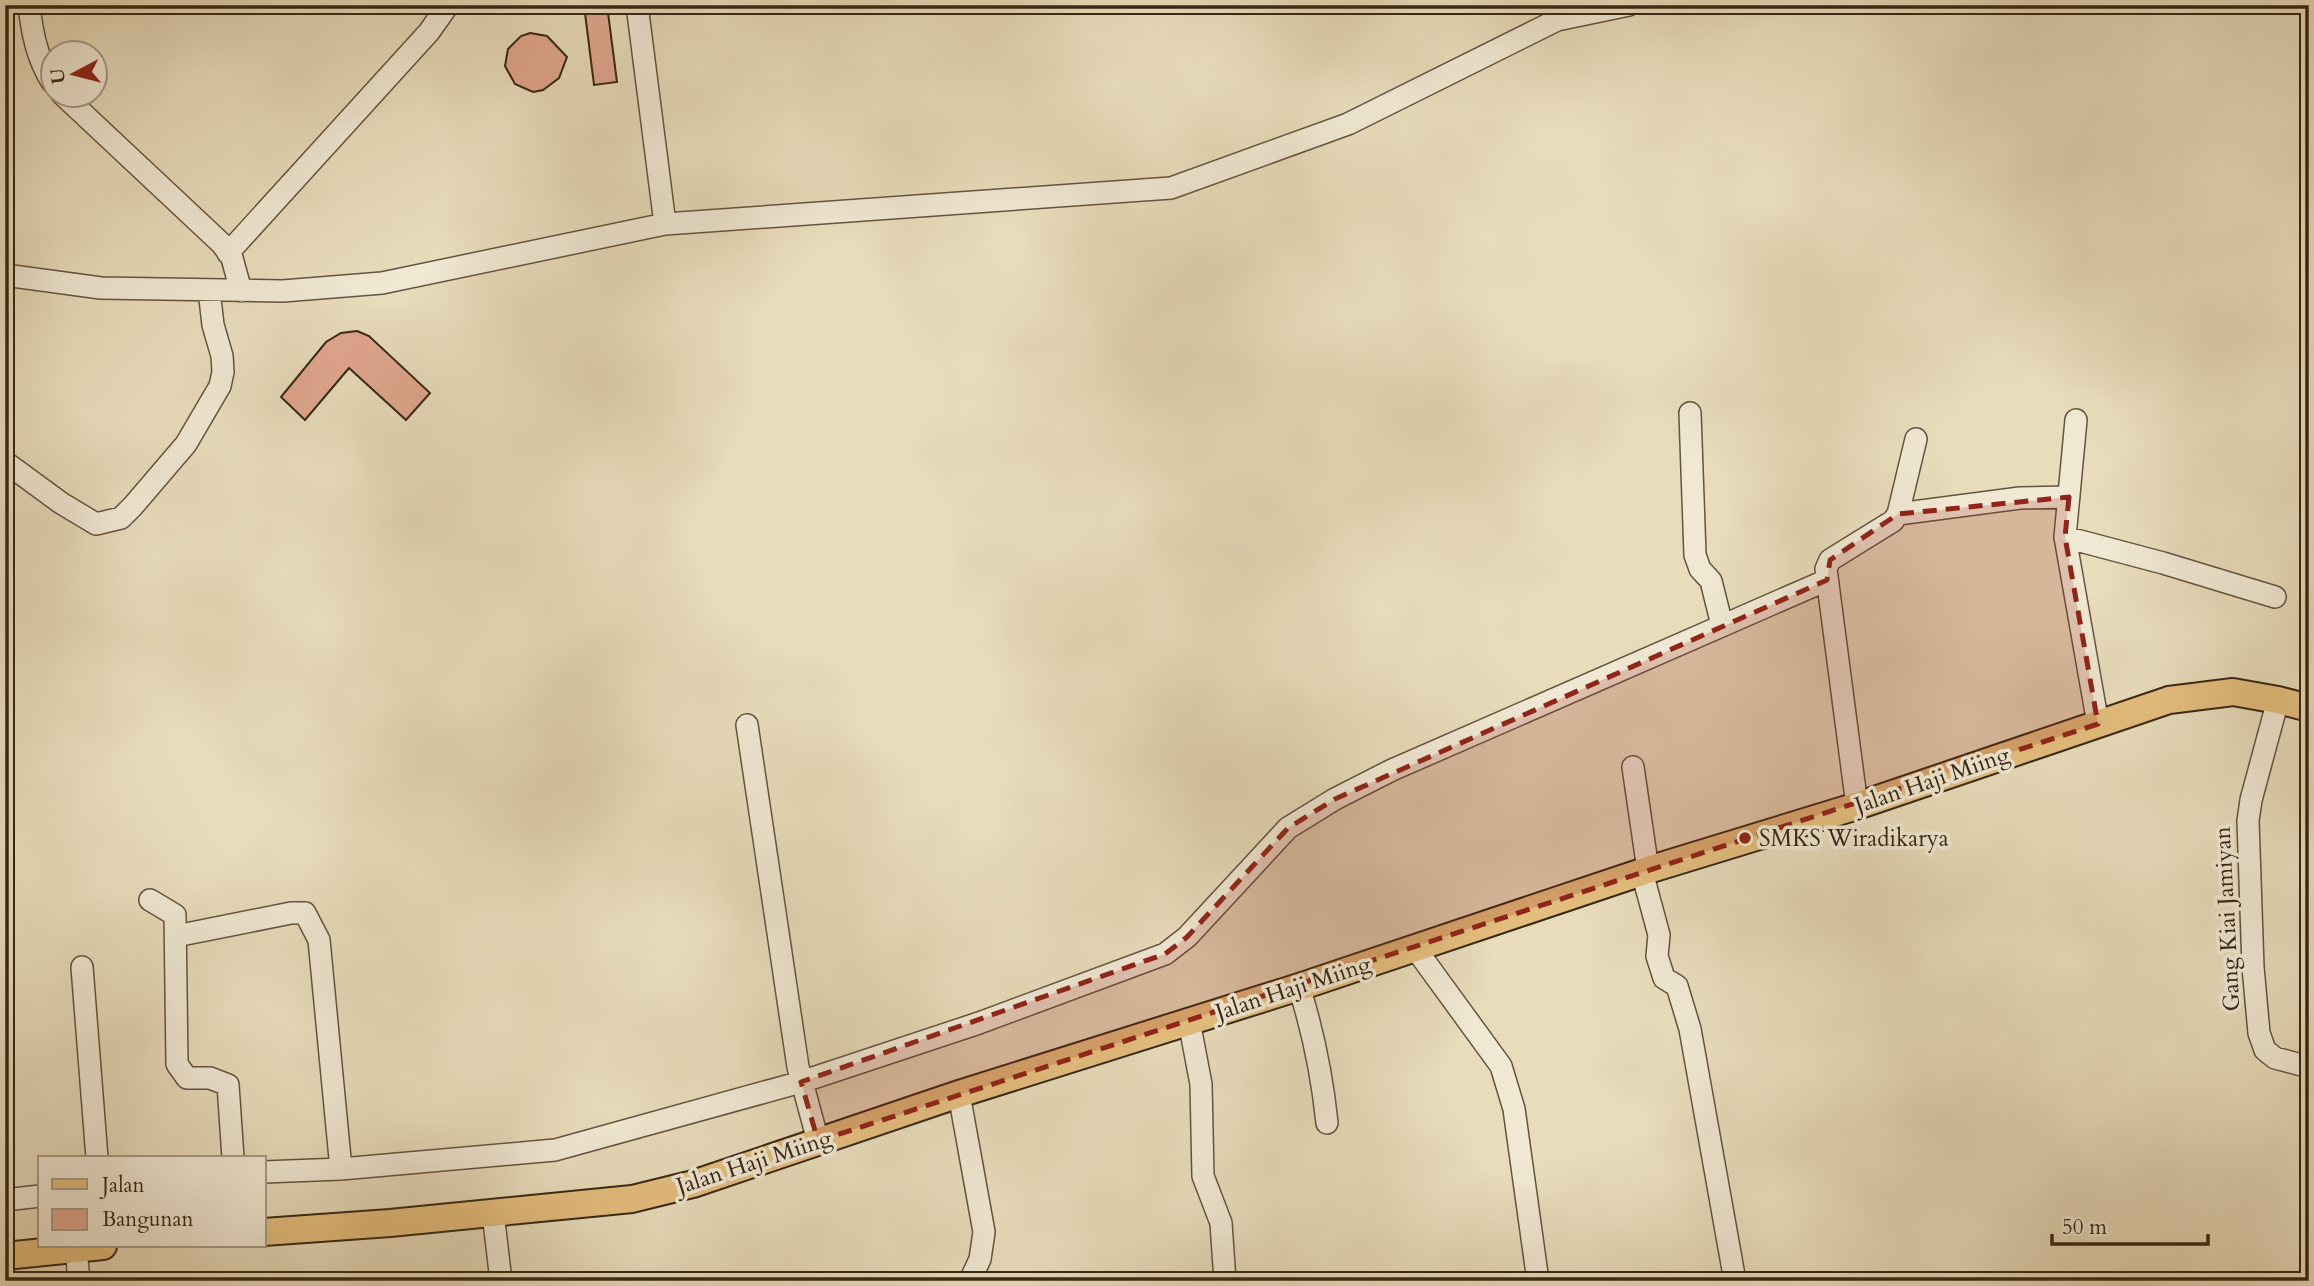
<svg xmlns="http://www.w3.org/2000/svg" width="2314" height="1286" viewBox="0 0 2314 1286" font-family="Cardo,serif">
<rect width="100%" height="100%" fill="#e8dcbb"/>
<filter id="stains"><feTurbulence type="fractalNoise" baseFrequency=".00286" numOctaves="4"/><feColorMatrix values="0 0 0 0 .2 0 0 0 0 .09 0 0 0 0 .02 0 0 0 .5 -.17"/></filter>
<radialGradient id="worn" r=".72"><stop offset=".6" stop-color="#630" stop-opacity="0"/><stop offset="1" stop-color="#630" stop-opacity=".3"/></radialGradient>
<path fill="#e1a78f" stroke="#372715" stroke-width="2" d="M584 5H607L617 82 594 85Z
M530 33 547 36 567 57 559 78 543 90 533 92 515 84 505 66 508 49 521 36Z
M357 331 369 336 430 393 406 420 349 368 305 420 281 397 326 342 341 333Z"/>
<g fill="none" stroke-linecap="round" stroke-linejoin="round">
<defs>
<path id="minor" d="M29 5C32 33 37 58 52 82
M637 5 665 224
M62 94 222 244 232 258 241 291
M228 253 429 32 448 5
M5 275 101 288 283 291 382 283 665 224 1171 188 1348 124 1557 20 1629 5
M1690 413 1695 555 1700 569 1711 581 1722 625
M2076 420 2065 537 2098 724
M5 462 61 503 96 524 121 518 133 506 186 444 220 386 223 372 222 356 213 325 209 290
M1898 514 2020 498 2069 497
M2065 537 2163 563 2275 597
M2278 700 2251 800 2248 821 2253 967 2259 1033 2265 1050 2275 1058 2309 1067
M747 725 798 1067 818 1141
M1633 767 1648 870
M1857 806 1826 569 1830 560 1893 521 1898 514 1916 439
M1642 872 1659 935 1657 956 1664 978 1677 986 1690 1029 1735 1281
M150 900 175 915 177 1064 187 1078H210L228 1085 233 1158
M176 936 291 913H305L319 940 341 1169
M1415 948 1501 1066 1514 1109 1538 1281
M82 967 97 1158
M1299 987C1314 1034 1322 1075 1327 1123
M1189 1021 1201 1084 1203 1176 1221 1223 1225 1281
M959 1094 984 1232 980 1259 970 1281
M264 1172 341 1169 555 1150 801 1082 979 1023 1165 954 1187 937 1288 828 1335 799 1392 770 1827 580
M5 1200 40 1196
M493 1213 501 1281
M76 1248 79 1281"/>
<path id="major" d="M264 1232 390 1223 632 1199 693 1184 959 1094 1299 987 1648 870 1857 806 2169 700 2233 692 2278 700 2309 708
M5 1256 103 1246"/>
</defs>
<use href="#minor" stroke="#63543e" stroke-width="24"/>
<use href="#major" stroke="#372715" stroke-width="30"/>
<use href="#minor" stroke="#f0e8d3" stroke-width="21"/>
<use href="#major" stroke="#e4be7e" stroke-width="26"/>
</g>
<path fill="#8f2418" fill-opacity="0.2" stroke="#8f2418" stroke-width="5" stroke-dasharray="14 9" stroke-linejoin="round" d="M2069 497 2065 537 2098 724 818 1141 801 1082 1165 954 1187 937 1288 828 1335 799 1827 580 1830 560 1898 514Z"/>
<circle fill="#8f2418" stroke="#f0e8d3" stroke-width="2.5" cx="1745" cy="838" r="7"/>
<g text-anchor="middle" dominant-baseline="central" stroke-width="7" stroke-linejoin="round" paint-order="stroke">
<g font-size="23" fill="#372715" stroke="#f0e8d3">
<text transform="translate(1932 780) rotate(-19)">Jalan Haji Miing</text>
<text transform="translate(2227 919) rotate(-93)">Gang Kiai Jamiyan</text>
<text transform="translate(1293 988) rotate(-18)">Jalan Haji Miing</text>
<text transform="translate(754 1162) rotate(-18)">Jalan Haji Miing</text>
</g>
<g font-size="23" fill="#372715" stroke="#f0e8d3" text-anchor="start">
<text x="1759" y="838">SMKS Wiradikarya</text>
</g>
</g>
<rect width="2314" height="1286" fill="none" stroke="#e8dcbb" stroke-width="28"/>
<rect x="7" y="7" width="2300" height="1272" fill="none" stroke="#372715" stroke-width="3.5"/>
<rect x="14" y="14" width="2286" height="1258" fill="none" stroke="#372715" stroke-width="2"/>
<rect x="38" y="1156" width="228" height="91" fill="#f0e8d3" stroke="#a69b87" stroke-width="2"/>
<rect x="52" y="1179" width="35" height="10" fill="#e4be7e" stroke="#a69b87" stroke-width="2"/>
<text x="102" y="1192" font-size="21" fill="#372715">Jalan</text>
<rect x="52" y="1209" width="35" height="21" fill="#e1a78f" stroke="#a69b87" stroke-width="2"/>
<text x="102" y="1226" font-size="21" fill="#372715">Bangunan</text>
<g transform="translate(74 74) rotate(263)"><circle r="33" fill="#f0e8d3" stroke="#a69b87" stroke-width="2"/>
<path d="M0-5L12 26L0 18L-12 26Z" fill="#8f2418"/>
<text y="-10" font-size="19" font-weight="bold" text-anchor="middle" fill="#372715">U</text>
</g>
<path d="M2052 1234v10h156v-10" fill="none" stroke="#372715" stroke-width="3.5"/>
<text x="2062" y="1234" font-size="21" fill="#372715" stroke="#f0e8d3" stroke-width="5" paint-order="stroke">50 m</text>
<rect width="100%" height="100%" filter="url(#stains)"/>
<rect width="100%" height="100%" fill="url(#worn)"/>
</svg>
